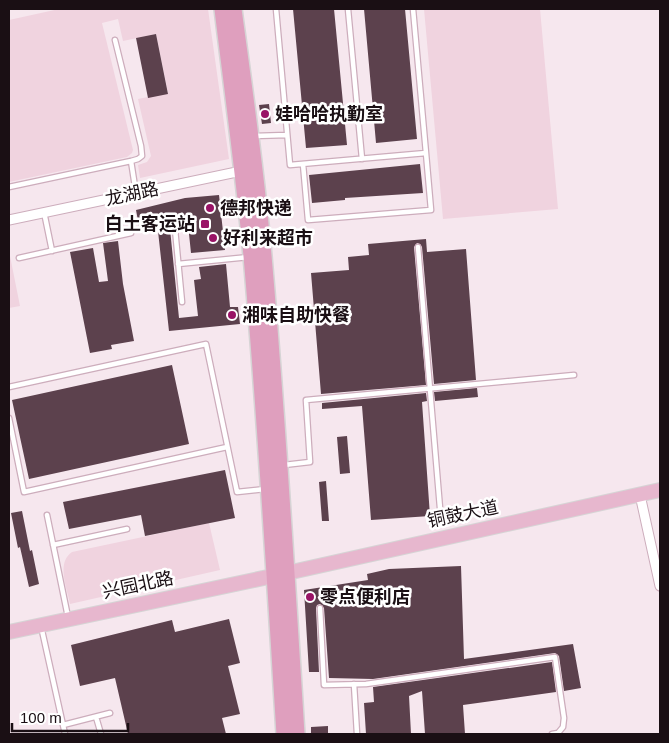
<svg xmlns="http://www.w3.org/2000/svg" width="669" height="743" viewBox="0 0 669 743" font-family="Helvetica,'Noto Sans SC',sans-serif">
<rect width="100%" height="100%" fill="#fdf6f9"/>
<path fill="#f6e7ee" d="M9 9H660V734H9Z"/>
<path fill="#f0d3df" d="M59 9H208L229 159 140 178 138 165 147 162 151 156 138 99 168 93 156 34 123 41 118 19 102 23 133 150 132 153 127 157 9 182V20Z
M424 9H540L558 209 443 219Z
M9 251 20 306 9 308Z
M209 523 220 570 70 604C67 588 56 563 72 552Z"/>
<path fill="#5c414d" d="M293 9H334L347 145 306 148Z
M364 9H405L417 139 376 143Z
M156 34 168 94 148 98 136 38Z
M269 104 271 123 262 124 259 105Z
M420 164 423 193 345 198V200L312 203 309 175Z
M219 195 225 250 191 253 187 215 169 219 179 318 198 316 194 280 201 279 199 267 226 264 230 307H238L240 324 169 331 157 222 139 226 136 210 185 198Z
M426 239 427 252 466 249 476 380 434 384 422 247 420 244 417 243 414 247 426 385 321 394 311 273 349 270 348 257 369 255 368 244Z
M118 241 123 284 134 341 111 345 112 349 90 353 70 252 93 248 99 282 108 281 103 243Z
M172 365 189 444 29 479 12 400Z
M477 388 478 397 435 401 434 392Z
M426 393 427 401 422 402 430 516 371 520 362 406 322 409V403Z
M347 436 350 473 340 474 337 437Z
M225 470 235 518 145 536 141 515 69 529 63 502Z
M326 481 329 521H322L319 482Z
M22 511 30 551 32 550 39 584 29 587 20 547 18 548 11 513Z
M461 566 464 659 573 644 581 688 564 691 559 656 555 653 373 679 329 678 324 608 320 604 317 605 316 608 319 672H309L304 590 368 580 367 574 389 569Z
M229 619 240 663 228 666 240 714 222 718 226 734H128L115 678 80 686 71 645 172 620 175 632Z
M552 662 556 692 463 705 465 734H425L422 691 409 696 411 734H366L364 703 374 702 373 687Z
M328 726V734H311V727Z"/>
<g fill="none" stroke-linecap="round" stroke-linejoin="round">
<defs>
<path id="service" d="M276 9 290 165 426 153 413 9
M348 9 362 159
M254 136 287 135
M131 161 136 193
M303 164 308 220 431 210 426 153
M9 187 131 161 138 159 142 156 141 146 115 40
M44 212 52 251
M175 229 182 302
M418 247 440 508
M19 258 131 233
M178 264 249 257
M9 387 206 344 237 492 265 489
M9 418 24 492 227 447
M284 465 310 462 306 400 574 375
M47 515 68 617
M53 545 127 529
M320 608 324 685 366 684 555 657 564 718 563 727 558 733 552 734
M41 626 65 734
M354 684 357 734
M96 717 101 734
M63 725 110 713"/>
<path id="minor" d="M9 220 246 170
M640 495 660 586"/>
<path id="primary" d="M9 632 287 573 660 490"/>
<path id="trunk" d="M222 9C232 91 243 173 251 256 265 415 274 575 284 734
M234 9C245 91 257 173 264 256 278 415 287 575 297 734"/>
</defs>
<use href="#service" stroke="#cdadbc" stroke-width="7"/>
<use href="#minor" stroke="#cdadbc" stroke-width="11"/>
<use href="#primary" stroke="#d6d4d5" stroke-width="16"/>
<use href="#trunk" stroke="#d6d4d5" stroke-width="18"/>
<use href="#service" stroke="#fff" stroke-width="4.5"/>
<use href="#minor" stroke="#fff" stroke-width="9"/>
<use href="#primary" stroke="#e7b7ce" stroke-width="14"/>
<use href="#trunk" stroke="#df9fbe" stroke-width="15"/>
</g>
<g fill="#991366" stroke="#fff" stroke-width="2">
<circle cx="265" cy="114" r="5"/>
<circle cx="210" cy="208" r="5"/>
<rect x="200" y="219" width="10" height="10" rx="2.5"/>
<circle cx="213" cy="238" r="5"/>
<circle cx="232" cy="315" r="5"/>
<circle cx="310" cy="597" r="5"/>
</g>
<g text-anchor="middle" dominant-baseline="central" stroke-width="5" stroke-linejoin="round" paint-order="stroke">
<g font-size="18" font-weight="bold" fill="#1a0f14" stroke="#fff" text-anchor="start">
<text x="275" y="114">娃哈哈执勤室</text>
<text x="220" y="208">德邦快递</text>
<text x="195" y="224" text-anchor="end">白土客运站</text>
<text x="223" y="238">好利来超市</text>
<text x="242" y="315">湘味自助快餐</text>
<text x="320" y="597">零点便利店</text>
</g>
<g font-size="18" fill="#1a0f14" stroke="#fff">
<text transform="translate(132 194) rotate(-12)">龙湖路</text>
<text transform="translate(463 514) rotate(-12)">铜鼓大道</text>
<text transform="translate(138 585) rotate(-12)">兴园北路</text>
</g>
</g>
<rect width="669" height="743" fill="none" stroke="#1a0f14" stroke-width="20"/>
<path d="M12 723v8h116v-8" fill="none" stroke="#1a0f14" stroke-width="2.5"/>
<text x="20" y="723" font-size="15" fill="#1a0f14" stroke="#ffffff" stroke-width="4" paint-order="stroke">100 m</text>
</svg>
